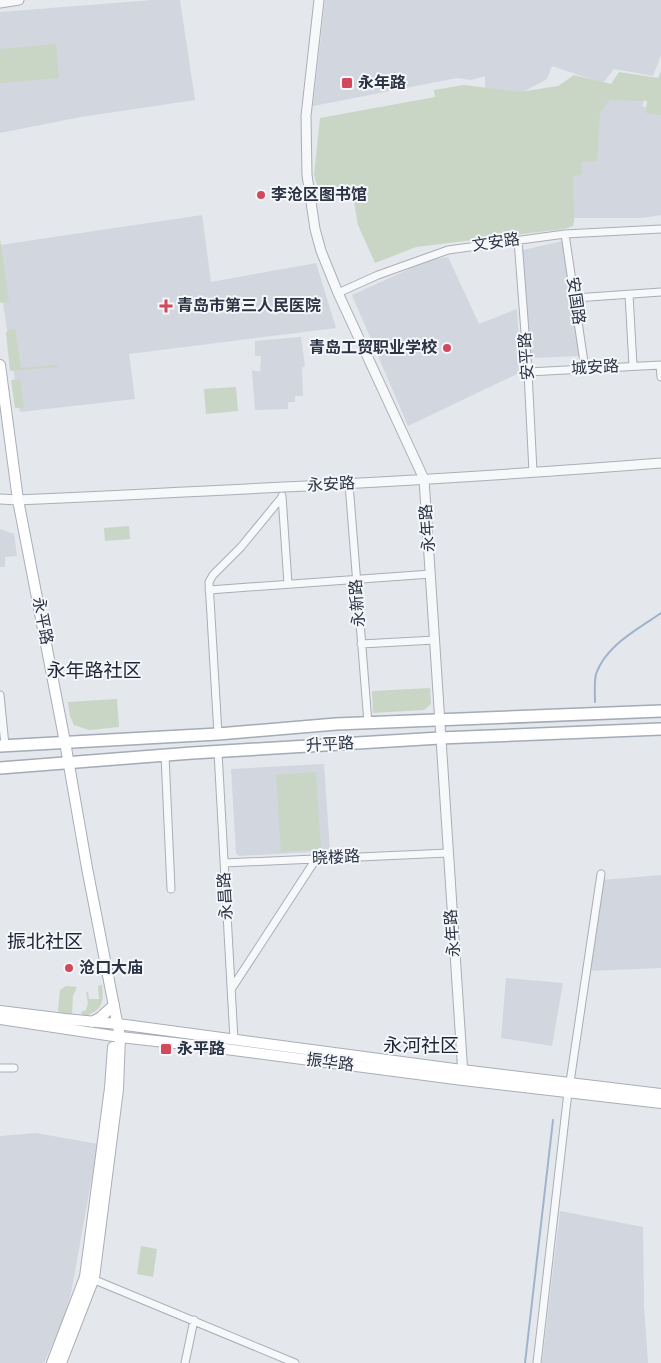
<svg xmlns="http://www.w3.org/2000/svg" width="661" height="1363" viewBox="0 0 661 1363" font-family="'Sofia Sans Condensed','Noto Sans SC',sans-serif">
<rect width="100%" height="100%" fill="#e4e7ec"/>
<path fill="#d2d6de" d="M153 0H180L195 100 81 117 0 133V12Z
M325 0H661V55L653 76 614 69 603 83 552 66 547 79 521 93 485 89V76L471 80 457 78 313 106Z
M647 92 642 106 661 111V215L642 218H569L566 172 595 99Z
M202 215 211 282 316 263 336 328 129 354 135 399 20 412 0 284V245Z
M563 241 581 356 531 358 523 250Z
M448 257 479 324 517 309 521 372 408 426 352 295 429 260Z
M301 337 305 366 302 367 303 396H295V402H288V409L255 410 252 370 260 372 261 356H255V341Z
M0 529 14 534 17 556 5 557V567H0Z
M324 764 330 851 239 856 236 853 231 769Z
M661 875V968L587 971 603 880Z
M506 978 563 983 552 1046 501 1038Z
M36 1133 98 1144 71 1293 62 1322 44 1363H0V1136Z
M560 1211 643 1227 644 1306 648 1363H542Z"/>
<path fill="#c9d6c5" d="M56 44 59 78 0 83V49Z
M661 71V115L646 113 647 101 610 100 600 112 597 161 581 162 582 175 573 176 574 221 573 226 564 229 416 247 375 263 358 225 351 185 318 189 314 175 320 118 435 97 434 90 464 85 519 92 558 86 574 75 611 84 619 72 658 78Z
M0 238 9 301 0 303Z
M15 329 21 368 57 365 58 367 10 371 6 333 8 330Z
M20 379 24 408H15L11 380Z
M236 387 238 411 206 414 204 389Z
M129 526 130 539 105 541 104 528Z
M430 688 431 704 424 710 373 713 372 691Z
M117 699 119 727 89 730 74 725 70 716 68 702Z
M316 772 321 849 281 852 276 775Z
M102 985C104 1005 102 1009 84 1017L81 1012 86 1010 88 1003 86 992H88L89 999H99L98 986Z
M66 986 77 987 73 996 72 1014 60 1013 58 1010 60 990Z
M141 1246 157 1249 153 1277 137 1274Z"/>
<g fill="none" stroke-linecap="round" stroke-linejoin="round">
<path stroke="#9fb4cc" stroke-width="2" d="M595 702C595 693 594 683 596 674 606 645 637 630 661 613
M525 1363 553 1120"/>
<defs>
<path id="minor" d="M565 234 585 369
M518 240 528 372 533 472
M338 293 378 275 448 250 565 234 661 229
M629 294 633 366
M575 298 661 292
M660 365 661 377
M528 372 661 365
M349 484 368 723
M282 496 288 584
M209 590 431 574
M361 644 435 640
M0 695 5 745
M218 734 209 582 213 575 241 547 282 497
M218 752 234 1040
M165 755 171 889
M224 863 448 853
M232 988 316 859
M0 1068H14
M570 1082 601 874
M90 1278 295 1363
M185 1363 194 1320
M537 1363 568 1092"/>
<path id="tertiary" d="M319 0 306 116 307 175 315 229 321 251 338 293 424 479 463 1075
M0 3 19 0
M0 499 18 500C232 490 447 480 661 463"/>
<path id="secondary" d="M0 365 18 500 65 742 87 868 120 1037 118 1089 94 1278 61 1363
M0 1011 65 1019 118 1024 462 1070 661 1094
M0 1019 120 1037 210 1047 463 1080 661 1103
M92 1022 101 1017 114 1005
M52 1363 85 1277 110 1088 113 1047"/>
<path id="primary" d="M0 746 218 734 336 724 661 711
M0 768 192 753 440 738 661 729"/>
</defs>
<use href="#minor" stroke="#a9aeb7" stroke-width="9"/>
<use href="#tertiary" stroke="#a9aeb7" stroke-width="11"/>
<use href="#secondary" stroke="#a9aeb7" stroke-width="12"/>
<use href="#primary" stroke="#a3abb8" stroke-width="14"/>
<use href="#minor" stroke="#f7f8fa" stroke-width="7"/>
<use href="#tertiary" stroke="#f7f8fa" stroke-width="9"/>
<use href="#secondary" stroke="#fff" stroke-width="10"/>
<use href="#primary" stroke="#fff" stroke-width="11"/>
</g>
<g fill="#d1495b" stroke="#f4f6f9" stroke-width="2">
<rect x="341" y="77" width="12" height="12" rx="2.5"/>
<circle cx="261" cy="195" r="5"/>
<path d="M163.5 298.5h5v5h5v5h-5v5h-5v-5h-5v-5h5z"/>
<circle cx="447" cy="348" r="5"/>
<circle cx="69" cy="968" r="5"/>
<rect x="160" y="1043" width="12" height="12" rx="2.5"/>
</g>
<g text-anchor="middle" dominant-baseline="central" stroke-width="4" stroke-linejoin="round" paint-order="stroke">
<g font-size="16" font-weight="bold" fill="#2b3445" stroke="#f4f6f9" text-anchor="start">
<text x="358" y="83">永年路</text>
<text x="271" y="195">李沧区图书馆</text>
<text x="177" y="306">青岛市第三人民医院</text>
<text x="437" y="348" text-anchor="end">青岛工贸职业学校</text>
<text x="79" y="968">沧口大庙</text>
<text x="177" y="1049">永平路</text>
</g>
<g font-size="16" fill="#2b3445" stroke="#f4f6f9">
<text transform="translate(496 243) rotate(-8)">文安路</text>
<text transform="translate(575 301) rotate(82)">安国路</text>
<text transform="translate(527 356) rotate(-94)">安平路</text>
<text transform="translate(595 368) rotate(-3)">城安路</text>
<text transform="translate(331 485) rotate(-3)">永安路</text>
<text transform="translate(428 528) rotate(-94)">永年路</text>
<text transform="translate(358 603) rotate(-94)">永新路</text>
<text transform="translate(42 621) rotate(79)">永平路</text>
<text transform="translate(330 745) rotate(-3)">升平路</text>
<text transform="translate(336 858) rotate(-3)">晓楼路</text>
<text transform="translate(226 896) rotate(-93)">永昌路</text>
<text transform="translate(453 933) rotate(-94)">永年路</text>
<text transform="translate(330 1063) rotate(7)">振华路</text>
</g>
<g font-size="19" fill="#1d2536" stroke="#f4f6f9">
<text x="94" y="671">永年路社区</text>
<text x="45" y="942">振北社区</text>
<text x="421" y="1046">永河社区</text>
</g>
</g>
</svg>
